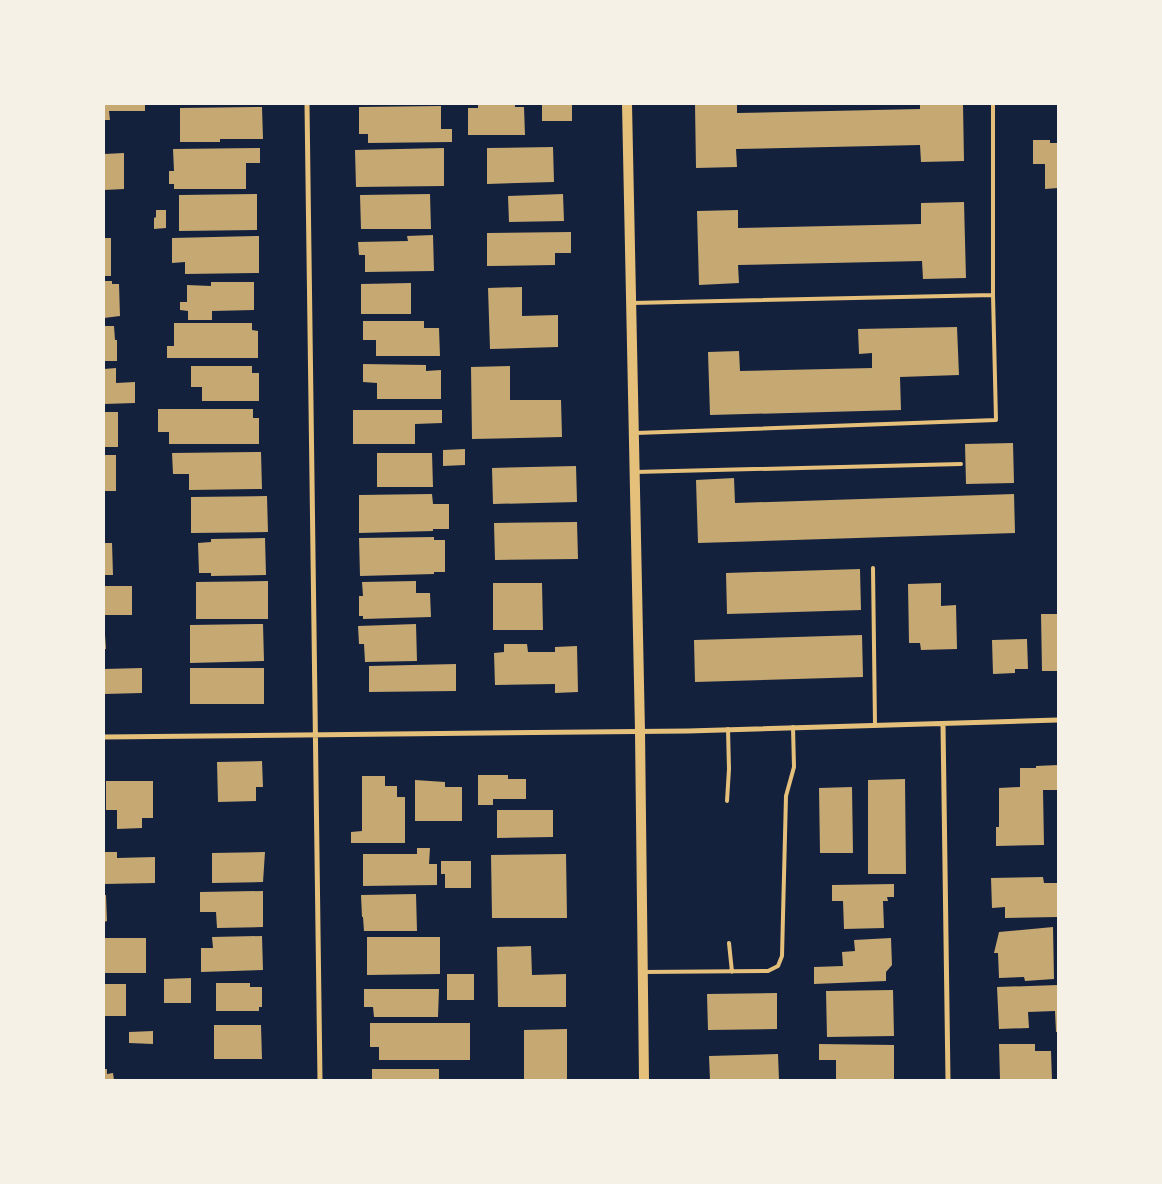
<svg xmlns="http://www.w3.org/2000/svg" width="1162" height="1184" viewBox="0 0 1162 1184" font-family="Overpass,sans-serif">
<rect width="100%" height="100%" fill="#14213d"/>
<path fill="#c6a872" d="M104 104H145V111H109L110 120H104Z
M478 104H515V107H524L525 135H468V108H478Z
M542 104H572V121H542Z
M695 104H737V113L920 109V104H963L964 161 921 162 920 145 736 149 737 167 696 168Z
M441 106V129H452V142L368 143V134H359V107Z
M262 107 263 139H220V142H180V108Z
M1033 140H1050V143H1058V188L1045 189V164H1033Z
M553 147 554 182 487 184V148Z
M260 148V163H246V189H174V184H169V171H174L173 149Z
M444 148V186L356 187 355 150Z
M124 153V189L104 190V154Z
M257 194V230L179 231V195Z
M430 194 431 229H361L360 195Z
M563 194 564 221 509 222 508 196Z
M964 202 966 278 923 279 922 261 738 265 739 283 699 285 697 211 738 210V228L921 224V203Z
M156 210H166V228L154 229V218L156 217Z
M571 232V253H555V265L487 266V233Z
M433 235 434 271 365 272V255H359L358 242 408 241 407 236Z
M259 236V273L185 274V262L172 263V238Z
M104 238H111V276H104Z
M104 281H112V284H119L120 316 104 318Z
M211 282H254V310L212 311V320H188V311L180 310V302H187V285L211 286Z
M411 283V314H361V284Z
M522 287V316L558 315V347L490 349 488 288Z
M363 321H424V328H439L440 356H376V340H363Z
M174 323H252V330L258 331V358H167V346H174Z
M104 326H114L115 340H117V361H104Z
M957 327 959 375 900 377 901 410 710 415 708 352 739 351 740 371 872 368V353L859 354 858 329Z
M363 364 426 365V371L441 370V399H377V383L363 382Z
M191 366H252V373H259V401H202V387H191Z
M510 366V400H561L562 437 472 439 471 367Z
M116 368V383L135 382V403L104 404V369Z
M158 409H253V418H259V444H169V432H158Z
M353 410H442V423L415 424V444H353Z
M104 412H118V447H104Z
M1013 443 1014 483 966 484 965 444Z
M465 449V465L443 466V450Z
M261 452 262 489 189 490V474H173L172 453Z
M377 453H432L433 487H377Z
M104 455H116V491H104Z
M576 466 577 502 493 504 492 468Z
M734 478 735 503 1014 494 1015 533 698 543 696 480Z
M432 494 433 504H449V529H433V531L359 533V495Z
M267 496 268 532 191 533V497Z
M577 522 578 559 495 560 494 523Z
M434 537V540H445V572H434V574L360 576 359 538Z
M265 538 266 575 211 576V573H199L198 543 211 542V539Z
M104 543H112L113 575H104Z
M860 569 861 610 727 614 726 573Z
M268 581V619H196V582Z
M416 581V593H430L431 617 363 619V616H359V596H363L362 582Z
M493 583H542L543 630H493Z
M941 583V606L956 605 957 649 921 650 920 643H909L908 584Z
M104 586H132V615H104Z
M1041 614H1058V671H1042Z
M263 624 264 661 190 663V625Z
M416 624 417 661 365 662 364 644H359L358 626Z
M104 635H105L106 649H104Z
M862 635 863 677 695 682 694 640Z
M1027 639 1028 669H1015V673L993 674 992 640Z
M504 644H527L528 652H555V647L577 646 578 692 555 693V684L495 685 494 653 504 652Z
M456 664V691L369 692V666Z
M142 668V693L104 694V669Z
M190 668H264V704H190Z
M262 761 263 787H256V801L218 802 217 762Z
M1058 765V790H1043L1044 845 996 846V827H999V788L1020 787V768H1036V766Z
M478 775H508V779H526V799H493V805H478Z
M362 776H385V786H397V797H405V843H351V832L362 831Z
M905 779 906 874H868V780Z
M415 780 445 782V787H462V821H415Z
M106 781H153V818H142V828L117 829V810H106Z
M852 787 853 853H820L819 788Z
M497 810H553V837L497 838Z
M417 848H430L429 864H437V885L363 886V854H417Z
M104 852H117V858L155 857V883L104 884Z
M265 852 263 882 212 883V853Z
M566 854 567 918H492L491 855Z
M441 861H471V888H445V874H441Z
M1043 877 1044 883H1058V917L1005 918V907L992 908 991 878Z
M894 884V897H887L888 901H883L884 928 844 929 843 901H832V885Z
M263 891V927L217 928 216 912H200V892Z
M416 894 417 931H364L363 917H362L361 895Z
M104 895H106L107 921 104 922Z
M1053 927 1054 979 1025 981 1024 977 999 978 998 953H994L999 932Z
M262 936 263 970 201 972V948H213L212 937Z
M367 937H440V974L367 975Z
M104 938H146V973H104Z
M891 938 892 965 886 972V981L814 984V967L843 966 842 952 855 951 854 940Z
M531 946 532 975 566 974V1007H498L497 947Z
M447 974H474V1000H447Z
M191 978V1003H164V979Z
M216 983H250V987H262V1007H259V1011H216Z
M104 984H126V1016H104Z
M1058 985V1032H1056L1055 1011 1028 1012 1029 1028 999 1029 997 987Z
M364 989H439L438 1017H374L373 1007H364Z
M893 990 894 1036 827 1037 826 991Z
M777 993V1029L708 1030 707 994Z
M370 1023H470V1060H379V1047H370Z
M214 1025H261L262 1059H214Z
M567 1029V1080H524V1030Z
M153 1031V1044L129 1043V1032Z
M819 1044 894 1045V1080H836V1060H819Z
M999 1044H1035V1051H1051L1052 1080H1000Z
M778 1054 779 1080H710L709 1056Z
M104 1069H107V1074L113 1073 114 1080H104Z
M372 1069H439V1080H372Z"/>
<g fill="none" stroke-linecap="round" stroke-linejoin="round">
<path stroke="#e5c07b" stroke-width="4" d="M632 303 993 295V104
M636 433 996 420 993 295
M635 472 961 464
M873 568 875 725
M727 801 729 769 728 729
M729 943 732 972
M643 972 768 971 778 966 782 956 786 796 794 767 793 727"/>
<path stroke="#e5c07b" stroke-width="5" d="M307 104 320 1080
M943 724 948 1080
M104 737 688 731 1058 720"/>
<path stroke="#e5c07b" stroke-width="10" d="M627 104 640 731 644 1080"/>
</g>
<rect width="1162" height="1184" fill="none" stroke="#f6f1e7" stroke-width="210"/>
</svg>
